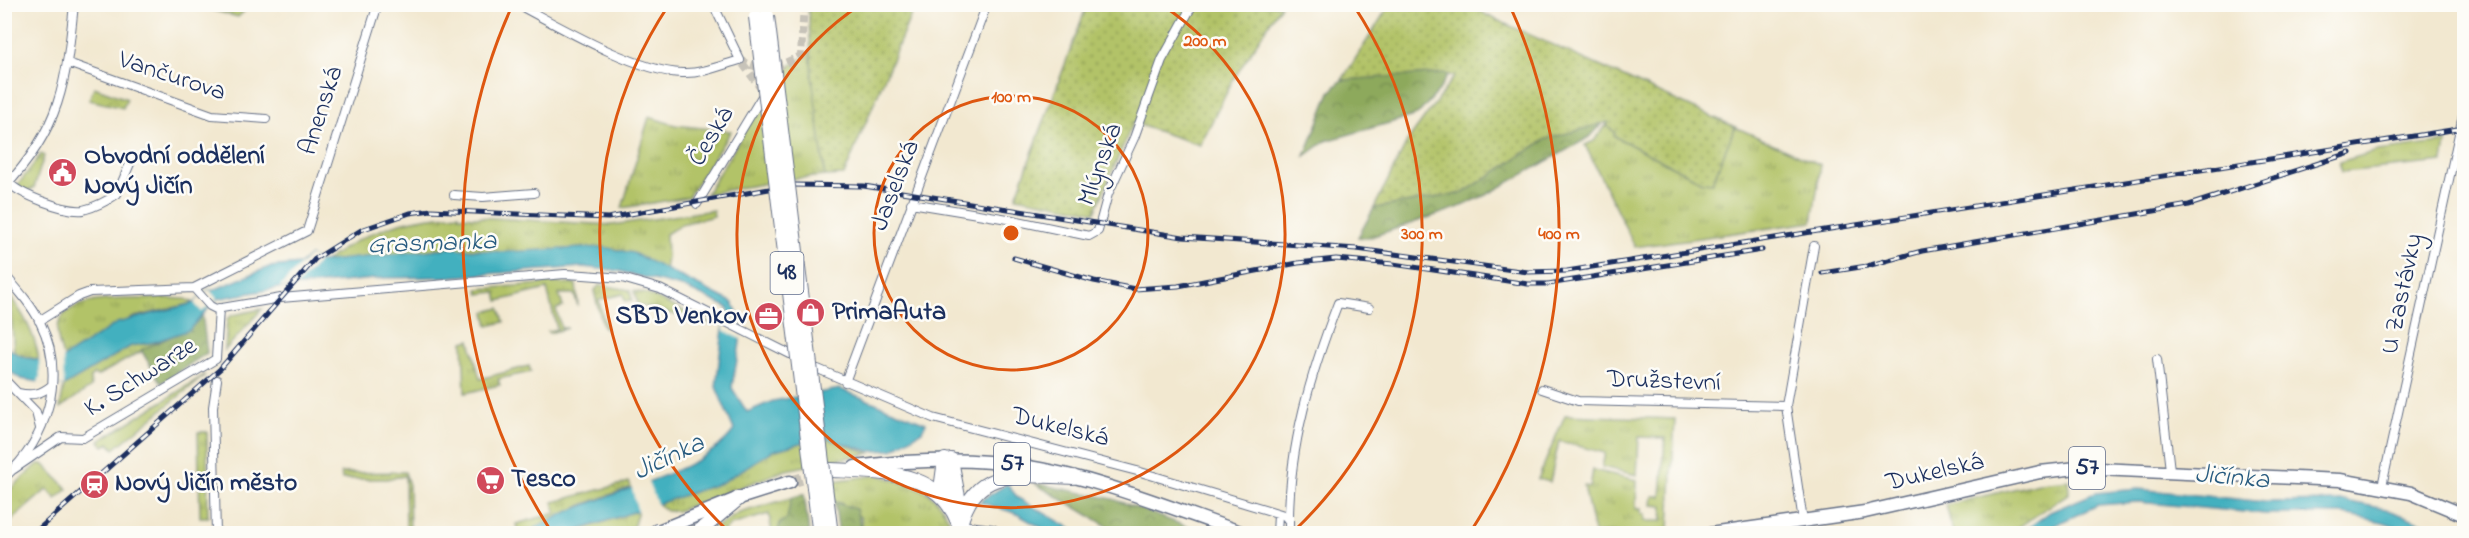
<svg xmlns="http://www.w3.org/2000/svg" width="2469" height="538" viewBox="0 0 2469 538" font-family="'Indie Flower',sans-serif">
<defs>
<pattern id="grass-tufts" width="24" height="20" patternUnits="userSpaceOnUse" patternTransform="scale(1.5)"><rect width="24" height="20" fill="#b2c367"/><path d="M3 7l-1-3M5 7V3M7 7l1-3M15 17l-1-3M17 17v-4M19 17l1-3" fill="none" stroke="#909f58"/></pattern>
<pattern id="forest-crowns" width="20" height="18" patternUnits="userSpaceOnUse" patternTransform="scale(1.5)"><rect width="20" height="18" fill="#8da95c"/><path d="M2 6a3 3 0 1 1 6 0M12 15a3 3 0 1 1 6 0" fill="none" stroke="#728a4f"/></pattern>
<pattern id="park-crowns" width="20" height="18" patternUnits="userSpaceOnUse" patternTransform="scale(1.5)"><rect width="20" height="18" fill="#b2c367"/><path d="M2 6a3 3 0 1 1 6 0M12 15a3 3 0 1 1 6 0" fill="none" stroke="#909f58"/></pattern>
<pattern id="garden-dots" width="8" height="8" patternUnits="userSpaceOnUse" patternTransform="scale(1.5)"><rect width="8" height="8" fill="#b2c367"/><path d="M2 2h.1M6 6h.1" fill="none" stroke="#909f58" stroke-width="1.8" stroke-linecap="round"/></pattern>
</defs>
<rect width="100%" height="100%" fill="#fdfcf7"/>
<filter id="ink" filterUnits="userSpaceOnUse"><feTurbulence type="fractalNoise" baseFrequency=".0167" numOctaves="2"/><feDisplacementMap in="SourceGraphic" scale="12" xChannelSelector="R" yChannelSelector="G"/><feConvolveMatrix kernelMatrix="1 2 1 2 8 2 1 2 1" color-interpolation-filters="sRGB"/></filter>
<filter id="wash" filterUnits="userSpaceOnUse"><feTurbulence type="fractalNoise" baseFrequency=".008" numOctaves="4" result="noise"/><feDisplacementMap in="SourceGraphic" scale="24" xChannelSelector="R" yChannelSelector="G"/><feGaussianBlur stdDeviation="1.35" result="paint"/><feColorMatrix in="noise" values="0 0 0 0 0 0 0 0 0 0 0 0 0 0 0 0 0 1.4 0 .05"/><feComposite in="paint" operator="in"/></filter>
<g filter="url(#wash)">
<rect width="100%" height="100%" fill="#f2e8d0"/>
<path fill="url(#grass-tufts)" stroke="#667962" stroke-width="1.5" d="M810 52 825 176 790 179 706 194 781 72Z
M649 117 675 125 731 131 688 197 622 208Z
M1607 124 1616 132 1614 136 1702 182H1712L1735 127 1821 165 1812 222 1635 247 1585 145 1594 141Z
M2446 142 2443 162 2342 172 2339 162 2378 151Z
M41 154 44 156 34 188 26 192 17 186Z
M713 210 714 216 682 224 666 234 667 257 665 270 633 253 503 252 450 248 324 262C368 229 404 218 459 214V216L612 225Z
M552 283 576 284 578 306 574 294H559L563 307 556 309 561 328H568L549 333 548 331 557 329 547 289 498 301 496 292 479 294 478 289Z
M600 285 630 290 632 300 625 301 623 294 599 300 606 329 603 327 594 291Z
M4 289C22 310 35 333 39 360L14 353 10 296H5Z
M634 291 647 294 714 325 638 305Z
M164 298 186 299 194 303 134 317 63 358C61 348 55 335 58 326 66 291 137 301 164 298Z
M500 308 504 322 488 326 485 312Z
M262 309 225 350 227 319 233 315Z
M470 340 480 379 529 366 531 372 498 379 500 385 465 393 463 342Z
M160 341 97 376 94 374 90 378 91 387 60 408 64 386 67 384 131 346Z
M205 375 114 449 109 443 104 446 99 441Z
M1565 415 1675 419 1669 530 1652 534 1594 533 1584 486 1590 487 1593 470 1637 480 1636 509H1641V514H1645V521H1662L1663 506 1652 505 1653 496H1661L1665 438 1639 437 1637 475 1602 467 1605 453 1559 441 1550 482 1538 479Z
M198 432H207L208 517H200Z
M823 437 870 453 786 470 677 511H667L656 503 721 483 772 451Z
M38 464H43L68 489 56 499 48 490 44 492 5 526V494Z
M405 472 409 485 410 533H406L405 476 386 479H342L341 473Z
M878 475C922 488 937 488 955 533H863L861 518 841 503 834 502 832 481Z
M2068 480 2069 493 2010 533H1953L1946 505 2039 483Z
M629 482 632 487 582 505 529 533H518L516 524 556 513 553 502Z
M804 494 809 533H772L769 514 731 525 721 533 705 534 739 513Z
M638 510 634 525 625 533 570 534Z"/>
<path fill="url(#forest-crowns)" stroke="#546c5d" stroke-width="1.5" d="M1444 73 1448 74 1438 92 1417 115 1326 141 1305 156 1330 92 1342 80Z
M1603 123 1590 137 1488 194 1457 208 1368 238 1358 237 1374 208 1463 193 1546 139Z
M202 312 207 353 161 383 141 350C161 340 191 332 202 312Z
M1034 483 1113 499 1204 533H1119Z
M804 494 809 533H778L780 523 787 519 791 498Z
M834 502 856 509 863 533H839Z"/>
<path fill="url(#park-crowns)" stroke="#667962" stroke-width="1.5" d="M193 5H217L216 9 221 10 222 5H251L238 17Z
M94 87 127 99 123 108 89 100Z"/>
<path fill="url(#garden-dots)" stroke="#667962" stroke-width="1.5" d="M1390 4 1472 5 1488 16 1735 127 1712 183 1702 182 1614 136 1615 132 1607 127 1608 122 1546 139 1463 193 1374 208 1407 142 1454 77 1444 73 1342 80Z
M808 5H915L844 175 825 176 812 76Z
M1087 5H1281L1233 80 1200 145 1133 123 1095 212 1016 197Z"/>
<path fill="#42b0bf" stroke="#2e708e" stroke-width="1.5" d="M603 247 633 253 732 302C750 328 735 360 732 388L747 412 773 401 840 389 926 423 922 431 892 450 870 451 822 437 772 451 721 483 570 533H529C537 525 551 521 561 515 608 492 705 472 734 430L716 387 723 329 730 314 727 307 685 288 619 271 583 267 446 277 385 278 279 288 217 299 189 330 154 342 131 346 64 386 21 379 5 368 4 346 23 357 39 360 63 358 117 323 194 303 209 289 211 291 269 267 300 264 310 255 319 262 450 248 503 252Z
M1007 484 1018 498 1079 533H1051L1015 513 979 502Z
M2138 489 2266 502 2345 501 2386 509 2449 533H2415L2383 522 2344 514H2265L2138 502 2098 505 2057 524 2043 533H2021L2050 512 2095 493Z"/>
<path fill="#f2e8d0" d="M310 255 319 262 296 286 279 288Z
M209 289 217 299 202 312 194 303Z
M730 314 737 317 742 340 723 330Z
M63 355 64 386 38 383 40 376 39 357 50 358Z
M647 479 658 506 638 513 631 484Z"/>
</g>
<g filter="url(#ink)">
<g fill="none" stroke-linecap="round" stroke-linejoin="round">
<path stroke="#c7c3b9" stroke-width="8" stroke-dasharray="8 4" stroke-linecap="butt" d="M740 60C763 73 779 66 801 56L804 4
M743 64 762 90"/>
<path stroke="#c7c3b9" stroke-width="12" stroke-dasharray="12 6" stroke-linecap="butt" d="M790 482 821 473"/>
<defs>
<path id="street" d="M517 4C558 26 637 72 682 73 702 74 722 65 740 60L713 4
M68 63 212 115 266 119
M9 183C21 195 65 212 83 210 95 207 107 201 117 194L132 159
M4 188C61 128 66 83 74 4
M454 195 483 197 534 193
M911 203 1008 219 1089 236 1098 231 1108 194 1134 138 1162 60 1193 4
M697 204 764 93
M4 274C17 289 31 304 40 322 67 376 48 439 4 478
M194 288 210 306 216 309 281 298 565 274 584 275 622 278 660 289 790 354
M39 321 79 296 90 292 194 288 307 231 378 4
M2157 359 2170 470
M818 369 933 418 1137 471 1284 515 1289 521V534
M4 379 36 412 40 428
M845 382 987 4
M1542 389 1578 401 1786 406
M18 393C33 396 41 394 52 385
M14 469 61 437 83 438 216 359 219 308
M2382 486 2464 111
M1289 521C1289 445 1311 373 1338 303L1369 308
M1803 521 1786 406 1814 246
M960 525 993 529 1002 534
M216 534 213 407 217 380
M1277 534 1278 514"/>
<path id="primary" d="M855 467C911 460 968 457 1023 466 1099 478 1173 509 1246 534
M651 534 739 498 790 482
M1710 534 1865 512 2040 472 2077 468 2340 480 2411 493 2464 515"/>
<path id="highway" d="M945 460 942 482 951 503
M951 460 962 518
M831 470C883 472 946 469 962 534
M960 525C975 463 1024 476 1073 477
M656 534 657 531 660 534
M696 534 739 498"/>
</defs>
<use href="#street" stroke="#667086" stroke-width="10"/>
<use href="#primary" stroke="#667086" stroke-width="15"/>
<use href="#highway" stroke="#667086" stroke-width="16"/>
<use href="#street" stroke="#fff" stroke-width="8"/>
<use href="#primary" stroke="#fff" stroke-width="12"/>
<use href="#highway" stroke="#fff" stroke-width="14"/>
<defs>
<path id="rail" d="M795 185 864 186 1183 237 1357 249 1528 272 1567 271 2464 128
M1014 258 1094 281 1135 289 1178 286 1298 263 1336 259 1393 264 1528 284H1548L1762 250
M1822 273 1867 266 1922 251 2189 205 2350 153
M33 534 220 369 315 259 361 230 410 213 431 210 608 218 769 189"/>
</defs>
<use href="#rail" stroke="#1b2f5e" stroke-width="5"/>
<use href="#rail" stroke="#fdfcf7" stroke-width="3" stroke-dasharray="9" stroke-linecap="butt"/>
<defs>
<path id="highway-bridge" d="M767 16 830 527
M756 17 819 528"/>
</defs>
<use href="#highway-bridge" stroke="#667086" stroke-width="16" stroke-linecap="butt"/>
<use href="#highway-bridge" stroke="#fff" stroke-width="14"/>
</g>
</g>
<g fill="none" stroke="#de5710" stroke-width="3">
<circle cx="1011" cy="233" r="137"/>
<path d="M1162 5A274 274 0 1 1 860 5"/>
<path d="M728 531A411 411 0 0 1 668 6M1354 6A411 411 0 0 1 1294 531"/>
<path d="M551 531A548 548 0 0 1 512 6M1510 6A548 548 0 0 1 1471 531"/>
</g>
<defs>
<symbol id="civic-disc" viewBox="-11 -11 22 22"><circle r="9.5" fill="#d1495b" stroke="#fdfcf7"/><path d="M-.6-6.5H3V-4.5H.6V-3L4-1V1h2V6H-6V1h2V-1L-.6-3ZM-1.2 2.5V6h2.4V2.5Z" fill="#fff"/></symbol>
<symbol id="shop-disc" viewBox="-11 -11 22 22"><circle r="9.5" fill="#d1495b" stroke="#fdfcf7"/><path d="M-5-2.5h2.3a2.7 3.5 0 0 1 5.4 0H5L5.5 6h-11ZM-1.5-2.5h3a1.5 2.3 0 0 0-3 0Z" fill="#fff"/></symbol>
<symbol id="office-disc" viewBox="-11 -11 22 22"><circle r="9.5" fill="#d1495b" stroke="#fdfcf7"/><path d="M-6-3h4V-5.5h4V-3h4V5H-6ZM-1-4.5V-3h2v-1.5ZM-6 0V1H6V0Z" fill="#fff"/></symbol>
<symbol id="supermarket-disc" viewBox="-11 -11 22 22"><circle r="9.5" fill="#d1495b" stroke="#fdfcf7"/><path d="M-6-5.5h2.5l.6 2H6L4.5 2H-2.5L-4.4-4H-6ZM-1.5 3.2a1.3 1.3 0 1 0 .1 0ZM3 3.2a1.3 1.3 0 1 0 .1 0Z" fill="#fff"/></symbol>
<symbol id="station-disc" viewBox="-11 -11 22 22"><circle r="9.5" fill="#d1495b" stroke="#fdfcf7"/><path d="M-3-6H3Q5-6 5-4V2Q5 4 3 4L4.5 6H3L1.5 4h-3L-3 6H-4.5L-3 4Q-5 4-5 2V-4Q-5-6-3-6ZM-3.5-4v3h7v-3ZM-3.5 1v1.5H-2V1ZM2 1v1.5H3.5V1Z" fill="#fff"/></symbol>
</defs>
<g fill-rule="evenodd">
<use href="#civic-disc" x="46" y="156" width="33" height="33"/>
<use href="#shop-disc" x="794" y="296" width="33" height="33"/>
<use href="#office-disc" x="752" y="300" width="33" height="33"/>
<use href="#supermarket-disc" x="474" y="464" width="33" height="33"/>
<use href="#station-disc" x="78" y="468" width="33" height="33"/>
</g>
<g text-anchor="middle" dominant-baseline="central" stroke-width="5" stroke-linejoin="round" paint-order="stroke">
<g fill="#fdfcf7" stroke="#5f6c8c" stroke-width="1.5">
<rect x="770.5" y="252" width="33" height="42" rx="4.5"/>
<rect x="994" y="443" width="36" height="42" rx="4.5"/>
<rect x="2069" y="447" width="36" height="42" rx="4.5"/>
</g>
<g font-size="24" font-weight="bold" fill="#1b2f5e">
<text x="787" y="273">48</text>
<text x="1012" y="464">57</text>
<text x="2087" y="468">57</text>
</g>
<g font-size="26" fill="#1b2f5e" stroke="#fdfcf7">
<text transform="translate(172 77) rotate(18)">Vančurova</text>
<text transform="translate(322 111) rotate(-72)">Anenská</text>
<text transform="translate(712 137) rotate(-59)">Česká</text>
<text transform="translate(1101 165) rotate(-70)">Mlýnská</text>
<text transform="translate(896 186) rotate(-69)">Jaselská</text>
<text transform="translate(2403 294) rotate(-78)">U Zastávky</text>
<text transform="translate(141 378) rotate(-32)">K. Schwarze</text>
<text transform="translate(1664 382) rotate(2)">Družstevní</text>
<text transform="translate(1060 428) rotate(14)">Dukelská</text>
<text transform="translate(1935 473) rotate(-13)">Dukelská</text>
</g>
<g font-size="26" font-weight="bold" fill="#1b2f5e" stroke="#fdfcf7" text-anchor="start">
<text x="84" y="157">Obvodní oddělení<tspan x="84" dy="30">Nový Jičín</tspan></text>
<text x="832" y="313">PrimaAuta</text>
<text x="747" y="317" text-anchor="end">SBD Venkov</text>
<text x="511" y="480">Tesco</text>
<text x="115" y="484">Nový Jičín město</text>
</g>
<g font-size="27" font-style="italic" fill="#295c80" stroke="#fdfcf7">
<text transform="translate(432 244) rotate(-2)">Grasmanka</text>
<text transform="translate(669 458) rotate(-25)">Jičínka</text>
<text transform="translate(2232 478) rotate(5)">Jičínka</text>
</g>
</g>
<circle cx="1011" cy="233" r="9" fill="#de5710" stroke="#fdfcf7" stroke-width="3"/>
<g font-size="18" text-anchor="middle" font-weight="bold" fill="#de5710" stroke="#fdfcf7" stroke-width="5" stroke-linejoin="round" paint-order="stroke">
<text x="1205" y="46">200 m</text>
<text x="1011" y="102">100 m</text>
<text x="1422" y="239">300 m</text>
<text x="1559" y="239">400 m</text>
</g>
<rect width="2469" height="538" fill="none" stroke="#fdfcf7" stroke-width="24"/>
</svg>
